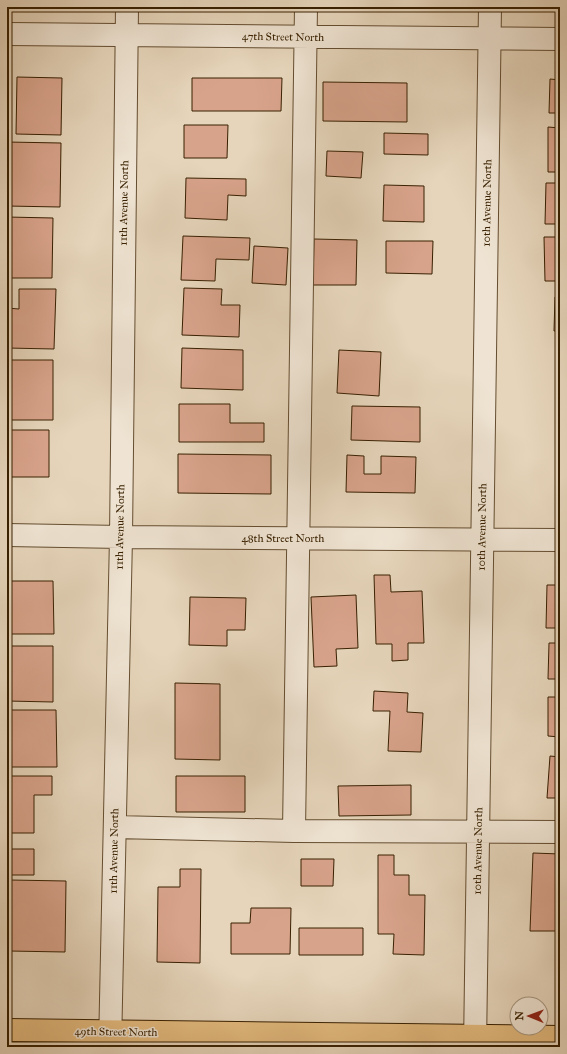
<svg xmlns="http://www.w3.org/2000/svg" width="567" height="1054" viewBox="0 0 567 1054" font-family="'IM FELL Great Primer',serif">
<rect width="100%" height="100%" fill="#e6d5bb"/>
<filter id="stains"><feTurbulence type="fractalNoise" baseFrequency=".005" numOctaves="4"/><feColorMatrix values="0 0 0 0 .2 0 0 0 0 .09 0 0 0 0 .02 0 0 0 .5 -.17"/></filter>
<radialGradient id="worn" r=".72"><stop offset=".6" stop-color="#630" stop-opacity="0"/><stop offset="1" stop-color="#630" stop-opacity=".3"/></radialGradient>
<path fill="#d8a38b" stroke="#382001" d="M17 77 62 78 61 135 16 134Z
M192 78H282L281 111H192Z
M550 79 560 80V113H549Z
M323 82 407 83V122L323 121Z
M184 125H228L227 158H184Z
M548 127 560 128V172H548Z
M384 133 428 134V155L384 154Z
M7 142 61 143 60 207 7 206Z
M327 151 363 152 361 178 326 176Z
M186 178 246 179V196L228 195 227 220 185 218Z
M546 183H560V224H545Z
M384 185 424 186V222L383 221Z
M7 217 53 218 52 278H7Z
M183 236 250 238 249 260 216 259 215 281 181 280Z
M544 237H560V281H545Z
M314 239 357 240 356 285H313Z
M386 241H433L432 274 386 273Z
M254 246 288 248 286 285 252 283Z
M184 288 222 289 221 305H240L239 337 182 335Z
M19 289H56L54 349 7 348V308L19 309Z
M555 297H560V331H554Z
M182 348 243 350V390L181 388Z
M339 350 381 352 379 396 337 393Z
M559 354H560V386H559Z
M7 360H53V420H7Z
M179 404H230V423H264V442H179Z
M352 406 420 407V442L351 440Z
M11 430H49V477H11Z
M178 454 271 455V494L178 493Z
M347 455 364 456V474H381V456L416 457 415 493 346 492Z
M374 575H390L391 592 422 591 424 643H408V660L392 661V644H376Z
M7 581H53L54 634H7Z
M547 585H560V628H546Z
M356 595 358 648 336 649 337 666 314 667 311 597Z
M190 597 246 598 245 630H227V646L189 645Z
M549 643H560V679H548Z
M7 646H53V702L7 701Z
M175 683 220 684V760L175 759Z
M374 691 408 693 407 712 423 713 421 752 388 751 390 711H373Z
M548 697H560V737L548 736Z
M8 710H56L57 767H8Z
M550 756 560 757V798H547Z
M7 776H52V795H34V833H7Z
M176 776H245V812H176Z
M411 785V815L339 816 338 786Z
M8 849H34V875H7Z
M533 853 560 854V931H530Z
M378 855H394V875H409V895H425L424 955 393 954 394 934H378Z
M301 859H334L333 886H301Z
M180 869H201L200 963 157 962 158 887H180Z
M10 880 66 881 65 952 9 951Z
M251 908H291L290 954H231V923H250Z
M299 928H363V955H299Z"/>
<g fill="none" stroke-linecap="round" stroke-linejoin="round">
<defs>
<path id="minor" d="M7 34 560 39
M7 535 121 537 560 540
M115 827 294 831 560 832
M294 831 306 7
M210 1033 216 1047
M110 1047 121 537 127 7
M475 1047 490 7"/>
<path id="major" d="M7 1030 560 1037"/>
</defs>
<use href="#minor" stroke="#644d30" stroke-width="24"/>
<use href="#major" stroke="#382001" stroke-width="24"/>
<use href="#minor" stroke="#efe4d3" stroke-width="22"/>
<use href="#major" stroke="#e3ba7e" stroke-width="22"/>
</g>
<g text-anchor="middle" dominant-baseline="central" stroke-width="3" stroke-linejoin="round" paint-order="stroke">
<g font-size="11" fill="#382001" stroke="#efe4d3">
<text transform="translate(283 37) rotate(1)">47th Street North</text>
<text transform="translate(124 203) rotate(-89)">11th Avenue North</text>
<text transform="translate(487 203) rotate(-89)">10th Avenue North</text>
<text transform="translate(120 527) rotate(-89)">11th Avenue North</text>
<text transform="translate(482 527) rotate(-89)">10th Avenue North</text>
<text x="283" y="538">48th Street North</text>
<text transform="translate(114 851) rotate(-89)">11th Avenue North</text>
<text transform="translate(478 851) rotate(-89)">10th Avenue North</text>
<text transform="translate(116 1032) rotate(1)">49th Street North</text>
</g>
</g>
<rect width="567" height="1054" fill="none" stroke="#e6d5bb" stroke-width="24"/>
<rect x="8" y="8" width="551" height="1038" fill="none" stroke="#382001" stroke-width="2"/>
<rect x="12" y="12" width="543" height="1030" fill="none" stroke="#382001"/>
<g transform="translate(529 1016) rotate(271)"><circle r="19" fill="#efe4d3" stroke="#a6967f"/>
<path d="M0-3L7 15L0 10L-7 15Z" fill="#8f2418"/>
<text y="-6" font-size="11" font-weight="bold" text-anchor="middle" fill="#382001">N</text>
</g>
<rect width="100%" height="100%" filter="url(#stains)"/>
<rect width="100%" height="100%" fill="url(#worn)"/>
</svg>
